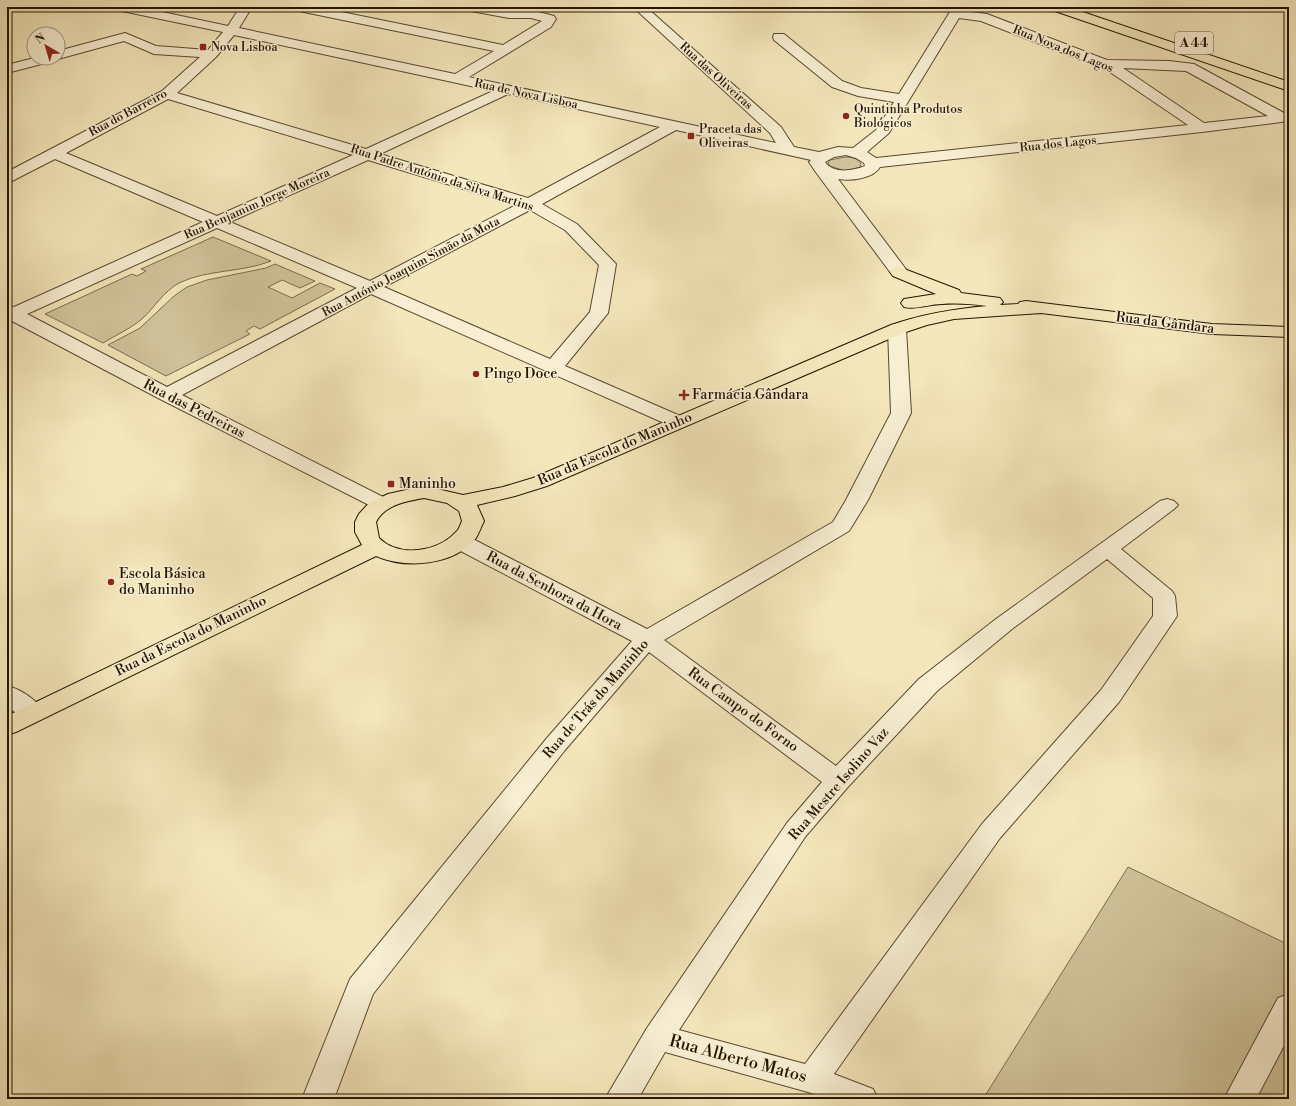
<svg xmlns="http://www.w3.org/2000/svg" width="1296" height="1106" viewBox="0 0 1296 1106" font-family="'Libre Bodoni',serif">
<rect width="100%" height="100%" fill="#f4e7bb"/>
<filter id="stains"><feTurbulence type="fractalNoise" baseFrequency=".005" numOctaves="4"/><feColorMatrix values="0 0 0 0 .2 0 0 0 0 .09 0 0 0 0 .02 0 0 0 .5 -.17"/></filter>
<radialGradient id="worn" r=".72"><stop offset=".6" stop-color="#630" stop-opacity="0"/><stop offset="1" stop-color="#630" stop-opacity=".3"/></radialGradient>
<path fill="#d1c39b" stroke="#7a6c4e" d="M845 157C851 157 858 158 861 164L860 167 845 171 830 166 828 163 830 160Z
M213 237 271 261C241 273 208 269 179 283 163 292 155 307 142 319 130 329 116 335 103 343L45 314 132 274 137 276 146 271 141 269Z
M275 264 315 281 300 288 282 280 268 287 292 298 320 283 335 289 260 329 254 326 246 331 250 334 166 376 108 345 140 328 174 296 187 287 207 280 266 268Z
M1128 867 1289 945V1099H983Z"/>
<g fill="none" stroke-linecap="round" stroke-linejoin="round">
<defs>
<path id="minor" d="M116 7H139L228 26 240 7H252L239 28 455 74 494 51 299 11 295 10 293 7H317L503 45 542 21 531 18H509L471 11 467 10 465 7H491L509 10H531L554 16 556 19 551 27 469 77 776 143 770 133 633 7H646L781 127 794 147 819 152 838 147 853 148 876 130 894 102 858 96 832 87 774 40 773 37 774 34H784L842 81 861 88 899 94 953 7H965L963 11 987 14 1107 60 1169 61 1194 64 1284 113H1289V121L1202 132 880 167C873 179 850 181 838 179L908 272 905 276 899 277 893 276 815 171 809 162 811 160 676 130 542 204 577 224 616 264 608 313 565 366 685 418 688 422 685 426 678 428 671 426 371 294 182 395 389 500 393 504 389 508 382 510 375 508 160 399 12 321 7 322V306L14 307 203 222 55 159 12 181 7 183V172L162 91 200 57 154 54 124 41 58 59 55 58 53 61 7 73V65L34 58H58V51L125 33 156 46 208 50 223 32 122 11 118 10ZM959 18 981 21 1107 70 1188 125 876 158 867 152 889 133ZM234 35 457 83 493 91 366 149 177 93 216 57ZM1123 68 1186 71 1268 116 1204 123ZM508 94 660 127 528 198 380 154ZM168 99 353 155 217 216 66 153ZM846 155 856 158 864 163 865 166C853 171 833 174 825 162L834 157ZM368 160 516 205 370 281 230 222ZM530 210 565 230 599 265 590 312 550 359 384 287ZM217 228 357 288 167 387 27 314Z
M897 324 903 325 906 329 911 413 868 500 849 531 664 640 836 766 919 679 996 619 1160 501 1167 499 1174 501 1178 505 1174 509 1121 549 1172 591 1175 596 1177 616 1119 702 1000 838 834 1074 873 1089 878 1099H827L808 1092 665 1052 638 1099H605L647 1028 787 823 822 782 649 652 565 750 373 994 334 1099H302L350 979 547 738 632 641 453 547 450 542 453 537 461 535 469 537 647 629 833 522 846 500 891 413 888 329 891 325ZM1107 559 1153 598V616L1101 690 982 824 805 1064 679 1030 805 837 847 788 937 691 1012 629Z
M7 686C21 689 38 701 45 713L42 719C26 724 19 715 7 706Z
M1289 994V1036L1256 1099H1224L1278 998Z"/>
<path id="major" d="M899 267 959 290 961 293 1000 298 1003 302 1000 305 1018 304 1020 302 1026 301 1212 324 1289 327V337L1212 334 1041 313 954 319 927 325 903 333 547 486 515 496 477 505 484 521C481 527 479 533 476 538 454 566 406 569 376 556L16 732 7 735V716L362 545 355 532V522L359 514 369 503 388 494 424 486 463 495 503 487 533 478 891 325C923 314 953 309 987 306 972 304 957 303 942 304 930 304 916 310 904 307L901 303 904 299 936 294 893 276 890 272 893 268ZM424 498 447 503 459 511 462 521C460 525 459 530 456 532 438 552 399 558 379 538L376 522C384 505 407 501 424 498Z"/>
<path id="highway" d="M1050 7H1068L1289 82V91L1052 10Z"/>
</defs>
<use href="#minor" stroke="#58492f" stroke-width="2"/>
<use href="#major" stroke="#241400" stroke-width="2"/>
<use href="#highway" stroke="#241400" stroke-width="2"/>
<use href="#minor" fill="#f8efd3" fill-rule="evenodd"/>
<use href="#major" fill="#f4e7bb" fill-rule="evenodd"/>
<use href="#highway" fill="#f4e7bb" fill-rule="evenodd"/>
</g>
<g fill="#8f2418" stroke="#f8efd3" stroke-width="1.5">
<rect x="199" y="43" width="8" height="8" rx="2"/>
<circle cx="846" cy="116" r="4"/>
<rect x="687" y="132" width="8" height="8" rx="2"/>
<circle cx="476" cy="374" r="4"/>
<path d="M682 389h4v4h4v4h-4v4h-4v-4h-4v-4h4z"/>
<rect x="387" y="480" width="8" height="8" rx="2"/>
<circle cx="111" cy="582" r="4"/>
</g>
<g text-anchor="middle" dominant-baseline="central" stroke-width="3" stroke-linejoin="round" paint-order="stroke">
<g font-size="12" fill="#241400" stroke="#f8efd3" text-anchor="start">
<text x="211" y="47">Nova Lisboa</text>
<text x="854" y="109">Quintinha Produtos<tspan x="854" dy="14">Biológicos</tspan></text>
<text x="699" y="129">Praceta das<tspan x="699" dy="14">Oliveiras</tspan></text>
</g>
<g font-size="12" fill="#241400" stroke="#f8efd3">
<text transform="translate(1063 49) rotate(22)">Rua Nova dos Lagos</text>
<text transform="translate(716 76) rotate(42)">Rua das Oliveiras</text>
<text transform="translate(526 94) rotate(12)">Rua de Nova Lisboa</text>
<text transform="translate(128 113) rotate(-28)">Rua do Barreiro</text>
<text transform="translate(1058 144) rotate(-6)">Rua dos Lagos</text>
<text transform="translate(442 178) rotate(18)">Rua Padre António da Silva Martins</text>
<text transform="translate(257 204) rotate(-24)">Rua Benjamim Jorge Moreira</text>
<text transform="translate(411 267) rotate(-28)">Rua António Joaquim Simão da Mota</text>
</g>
<rect fill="#f8efd3" stroke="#64563f" stroke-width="1" x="1175" y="32" width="38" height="22" rx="3"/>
<g font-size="13" font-weight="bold" fill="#241400">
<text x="1194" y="43">A 44</text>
</g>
<g font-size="14" fill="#241400" stroke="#f8efd3">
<text transform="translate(1165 323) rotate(7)">Rua da Gândara</text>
<text transform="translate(194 409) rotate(27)">Rua das Pedreiras</text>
<text transform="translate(615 449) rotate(-23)">Rua da Escola do Maninho</text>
<text transform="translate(554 591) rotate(28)">Rua da Senhora da Hora</text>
<text transform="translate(191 636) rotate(-26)">Rua da Escola do Maninho</text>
<text transform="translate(596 699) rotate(-49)">Rua de Trás do Manínho</text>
<text transform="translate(743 710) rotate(36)">Rua Campo do Forno</text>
<text transform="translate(839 784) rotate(-49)">Rua Mestre Isolino Vaz</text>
</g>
<g font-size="14" fill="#241400" stroke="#f8efd3" text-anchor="start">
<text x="484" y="374">Pingo Doce</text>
<text x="692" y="395">Farmácia Gândara</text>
<text x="399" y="484">Maninho</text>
<text x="119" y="574">Escola Básica<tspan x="119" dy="16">do Maninho</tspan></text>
</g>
<g font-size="17" fill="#241400" stroke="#f8efd3">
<text transform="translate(738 1059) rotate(15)">Rua Alberto Matos</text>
</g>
</g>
<rect width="1296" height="1106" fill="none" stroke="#f4e7bb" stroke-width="24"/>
<rect x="8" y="8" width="1280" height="1090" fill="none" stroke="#241400" stroke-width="2"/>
<rect x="12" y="12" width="1272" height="1082" fill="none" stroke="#241400"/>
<g transform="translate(46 46) rotate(322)"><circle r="19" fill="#f8efd3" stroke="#a3977f"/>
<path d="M0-3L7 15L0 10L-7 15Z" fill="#8f2418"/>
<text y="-6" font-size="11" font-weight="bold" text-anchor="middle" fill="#241400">N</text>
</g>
<rect width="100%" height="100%" filter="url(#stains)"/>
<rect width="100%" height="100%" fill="url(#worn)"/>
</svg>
